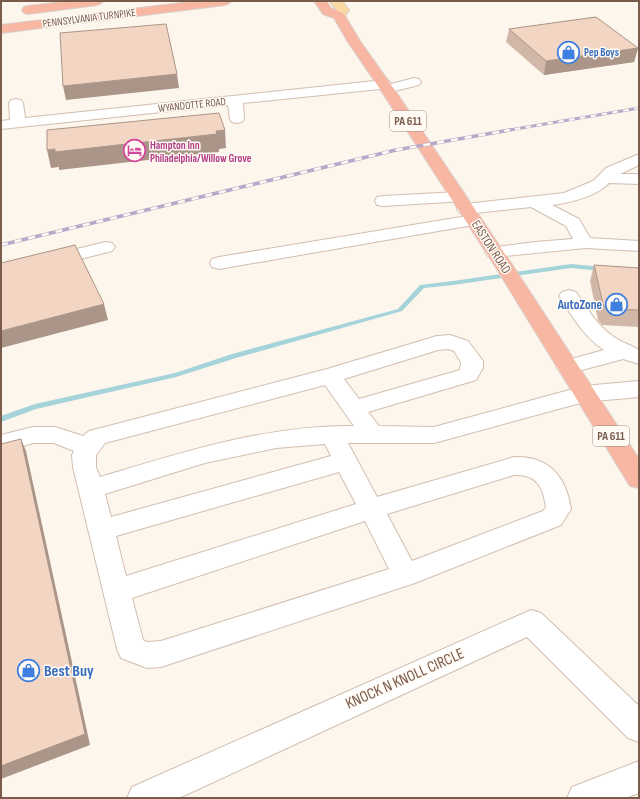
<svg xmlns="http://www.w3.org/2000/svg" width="640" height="799" viewBox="0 0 640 799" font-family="'Sofia Sans Condensed',sans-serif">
<rect width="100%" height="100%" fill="#fdf6ec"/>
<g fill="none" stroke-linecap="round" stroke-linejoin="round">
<path fill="#a5d3da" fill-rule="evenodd" d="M1 1H6L1 2Z
M571 264 603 267 606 269 603 271 571 268 453 285 424 288 402 311 236 358 176 377 36 409 1 422V416L35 404 175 373 232 354 398 309 420 285 453 281Z"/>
<defs>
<path id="minor" d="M414 78 419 79 421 82 419 85 387 93 382 92 380 89 243 103 244 119 242 122 237 123 232 122 230 119 228 105 1 129V121L10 120 9 103 11 100 16 99 21 100 23 103 25 118 384 80 389 81 391 84Z
M639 154V165L620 174H639V184L609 183C597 196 570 203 552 205L579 219 590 238 639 241V251L586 248 494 257 488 256 485 252 488 248 535 242 573 239 566 226 531 207 466 214 460 213 457 209 460 205 466 204 564 193 593 181 606 168Z
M458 192 464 193 466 197 464 201 383 206 377 205 375 201 377 197 383 196Z
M473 215 479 216 482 220 479 224 219 269 212 267 210 263 212 259 219 257Z
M106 242 112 243 115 247 112 251 1 279V267Z
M569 290 576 292C587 308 597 326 614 337 622 343 632 345 639 350V364L623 359 567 374 560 372 556 367 560 362 604 350C584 337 572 316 559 296L562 292Z
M450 335 468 341 483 361V368L476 380 368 412 379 426 434 427 584 386 639 381V397L584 402 434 443H348L377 497 514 457C549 456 566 476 571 509L561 525 415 583 161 667 147 668 121 658 117 649 73 467 72 455 74 451 54 443H33L1 453V435L33 427H55L83 436 89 431 97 429 327 369 437 336ZM448 349 454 351 461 362 460 370 359 399 344 379 438 350ZM325 385 354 426C266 425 183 452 100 477L96 467V455L105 443ZM325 444 331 456 111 517 105 494 205 463 276 448ZM339 472 356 504 126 576 116 536ZM514 475C536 474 543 486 546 507L543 511 412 561 387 514ZM365 521 389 569 161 641 147 642 143 640 132 598Z
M531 610 541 613 639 706V742L628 738 527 637 179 798H127L132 787Z
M639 761V793L626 798H567L572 787Z"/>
<path id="major" d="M333 1H342L349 10 343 19H335L333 16 337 10 331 3Z"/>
<path id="highway" d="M70 1H103L101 3 97 5 28 14 24 13 22 10 24 7 28 6Z
M197 1H231L229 3 225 5 1 33V25Z
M314 1H326L331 8 343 13 345 16 360 41 394 89 513 266 639 459V488L630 486 495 266 380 89 348 42 334 18 323 14Z"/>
</defs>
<use href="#minor" stroke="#d1beb0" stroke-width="2"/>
<use href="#major" stroke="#dad1cd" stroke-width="2"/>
<use href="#highway" stroke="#dad1cd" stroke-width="2"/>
<use href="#minor" fill="#fff" fill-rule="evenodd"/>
<use href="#major" fill="#fbd9a5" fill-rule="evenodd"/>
<use href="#highway" fill="#f7b7a3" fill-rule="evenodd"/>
<defs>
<path id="rail-far1" d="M504 131 639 108"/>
<path id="rail" d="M1 245 396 150 510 130"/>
</defs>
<use href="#rail-far1" stroke="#b9a8c9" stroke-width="3"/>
<use href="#rail" stroke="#b9a8c9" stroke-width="3.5"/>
<use href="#rail-far1" stroke="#fffaf3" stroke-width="2" stroke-dasharray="5.5" stroke-linecap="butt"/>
<use href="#rail" stroke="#fffaf3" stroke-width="2.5" stroke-dasharray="7" stroke-linecap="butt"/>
</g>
<path fill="#d1b7a8" d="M509 29 638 48 634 62 544 75 506 42Z
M594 265 639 268V327L602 325 598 320 590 281Z"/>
<path fill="#aa9588" d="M638 48 634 62 544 75 546 61Z
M177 74 179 88 66 100 63 86Z
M225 130 226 148 219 149V152L59 170V167L51 168 47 150Z
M104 304 108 320 1 348V331Z
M21 439 26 451 90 745 1 779V766Z"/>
<path fill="#f3d5c3" stroke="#aa9588" d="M596 17 638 48 546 61 509 29Z
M166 24 177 74 63 86 60 33Z
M219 113 225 130 216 131 217 134 55 152V149L47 150V130Z
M75 245 104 304 1 331V263Z
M594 265 639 268V310L607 309 603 304Z
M21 439 85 734 1 766V444Z"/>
<defs>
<symbol id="shop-ring" viewBox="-11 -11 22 22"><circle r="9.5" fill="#fffaf3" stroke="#3f7fe0" stroke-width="1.5"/><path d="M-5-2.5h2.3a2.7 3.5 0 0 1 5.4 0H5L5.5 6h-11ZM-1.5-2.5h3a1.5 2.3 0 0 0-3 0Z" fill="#3f7fe0"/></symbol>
<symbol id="hotel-ring" viewBox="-11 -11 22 22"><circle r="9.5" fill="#fffaf3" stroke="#d1479c" stroke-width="1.5"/><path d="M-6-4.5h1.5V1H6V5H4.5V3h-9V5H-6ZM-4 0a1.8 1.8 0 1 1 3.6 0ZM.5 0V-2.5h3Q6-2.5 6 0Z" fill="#d1479c"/></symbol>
</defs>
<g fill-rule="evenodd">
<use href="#shop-ring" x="556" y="40" width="25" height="25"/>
<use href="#hotel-ring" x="122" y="138" width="25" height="25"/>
<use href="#shop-ring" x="604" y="292" width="25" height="25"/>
<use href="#shop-ring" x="16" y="658" width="25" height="25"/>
</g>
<g text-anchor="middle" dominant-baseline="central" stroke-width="3" stroke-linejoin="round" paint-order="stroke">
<g font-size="11" fill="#7a5c4d" stroke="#fffaf3">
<text transform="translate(89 18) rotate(-7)">PENNSYLVANIA TURNPIKE</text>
<text transform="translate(192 105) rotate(-6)">WYANDOTTE ROAD</text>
</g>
<g font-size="11" font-weight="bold" fill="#366cbe" stroke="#fffaf3" text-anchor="start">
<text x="584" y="52">Pep Boys</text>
</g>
<g font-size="11" font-weight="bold" fill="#b23c85" stroke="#fffaf3" text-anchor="start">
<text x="150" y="145">Hampton Inn<tspan x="150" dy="13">Philadelphia/Willow Grove</tspan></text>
</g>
<g fill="#fffaf3" stroke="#a28b7f" stroke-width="1">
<rect x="390" y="111" width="36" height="20" rx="3"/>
<rect x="593" y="426" width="36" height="20" rx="3"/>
</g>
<g font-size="12" font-weight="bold" fill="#7a5c4d">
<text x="408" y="121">PA 611</text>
<text x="611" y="436">PA 611</text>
</g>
<g font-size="13" fill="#7a5c4d" stroke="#fffaf3">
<text transform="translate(491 247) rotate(57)">EASTON ROAD</text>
</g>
<g font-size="13" font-weight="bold" fill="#366cbe" stroke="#fffaf3" text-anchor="end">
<text x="602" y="305">AutoZone</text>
</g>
<g font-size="16" font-weight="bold" fill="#366cbe" stroke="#fffaf3" text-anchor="start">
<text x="44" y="671">Best Buy</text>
</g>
<g font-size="16" fill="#7a5c4d" stroke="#fffaf3">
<text transform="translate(405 679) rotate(-24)">KNOCK N KNOLL CIRCLE</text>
</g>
</g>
<rect width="640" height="799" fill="none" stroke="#7a5c4d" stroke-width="4"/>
</svg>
